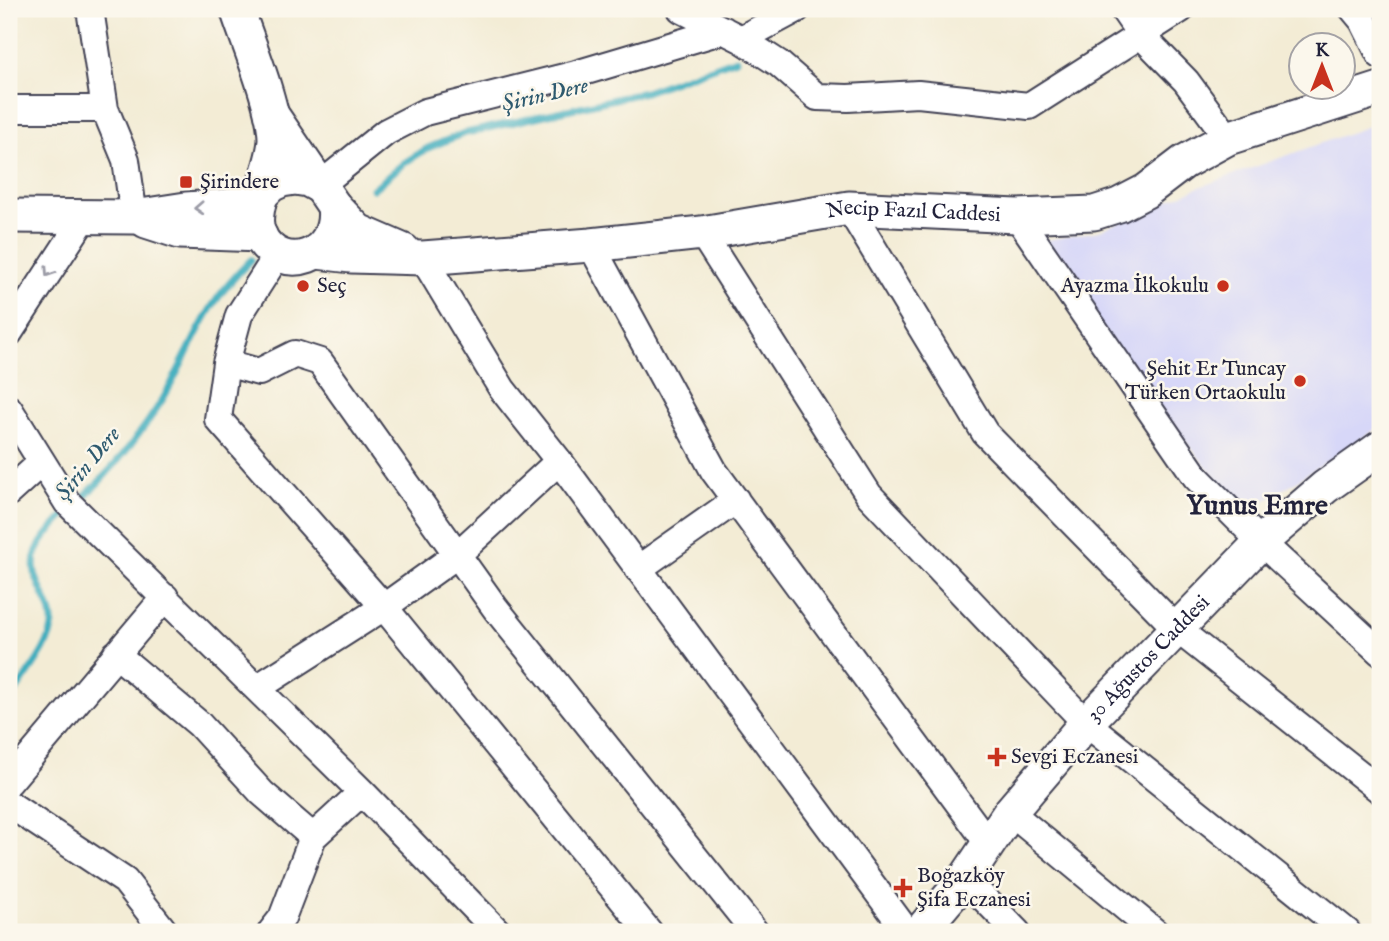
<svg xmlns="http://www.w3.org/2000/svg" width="1389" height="941" viewBox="0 0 1389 941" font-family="'IM FELL English',serif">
<rect width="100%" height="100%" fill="#fbf7ec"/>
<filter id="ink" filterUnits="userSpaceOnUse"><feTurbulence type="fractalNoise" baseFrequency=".0143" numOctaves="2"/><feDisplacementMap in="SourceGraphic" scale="14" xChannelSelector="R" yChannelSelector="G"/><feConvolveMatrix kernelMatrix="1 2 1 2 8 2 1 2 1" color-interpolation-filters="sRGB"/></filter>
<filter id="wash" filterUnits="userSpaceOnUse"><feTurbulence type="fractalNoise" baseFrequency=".00686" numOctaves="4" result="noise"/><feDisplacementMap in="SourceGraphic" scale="28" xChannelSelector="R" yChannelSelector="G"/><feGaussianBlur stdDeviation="1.57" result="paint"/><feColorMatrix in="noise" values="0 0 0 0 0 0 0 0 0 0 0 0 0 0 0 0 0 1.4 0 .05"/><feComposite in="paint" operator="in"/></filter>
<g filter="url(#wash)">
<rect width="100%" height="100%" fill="#f3ecd5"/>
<path fill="#d7d7f8" d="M1380 122V427L1245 514 1096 331 1035 242 1099 231 1197 188Z"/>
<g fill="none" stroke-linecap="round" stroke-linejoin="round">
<path stroke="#40adbe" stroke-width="7" d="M373 189 404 163 428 148 462 134 645 92 736 59
M9 700C22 682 49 649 52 627 55 600 25 580 37 550 45 531 82 499 98 483 122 458 144 429 163 399 181 368 194 335 213 305 224 288 237 274 251 260"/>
</g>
</g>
<g filter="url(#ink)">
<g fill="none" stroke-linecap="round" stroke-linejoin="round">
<defs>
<path id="minor" d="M90 9 105 109 126 160 134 217
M681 9 741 39 778 63 817 97 848 98 918 94 1029 106 1181 9
M1123 9 1141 35 1186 81 1228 138
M1353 9 1363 21 1380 55
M741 39 797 9
M9 109H105
M319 186 386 132 425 112 576 74 724 30
M849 208 985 433 1177 629 1380 790
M1017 216 1196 477 1261 542 1380 652
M702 233 869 495 1086 723 1347 932
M591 245 714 471 988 843
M278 254 239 315 226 363 218 419 384 607 649 932
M423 258 502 389 559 461 907 932
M9 333 86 215
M226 363 259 372 295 354 320 362 496 609 755 932
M9 409 67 502 362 792 498 932
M9 492 42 462
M638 569 736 500
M116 654 199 724 262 793 313 837
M257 688 384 607 458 554 559 461
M9 782 165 597
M9 804 125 881 165 932
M1010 812 1155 932
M965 879 1017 932
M271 932 282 918 313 837 362 792"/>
<g id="major">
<path d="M237 9C248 43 274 104 275 138 275 168 247 212 260 236 281 277 341 258 334 206"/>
<path d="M272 115 334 206 358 231 404 251"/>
<path d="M9 216 134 217 186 209 230 206 263 193 271 185 282 180 295 178 308 180 319 186"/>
<path d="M146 221 180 232 260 235"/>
<path id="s1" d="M317 252 351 256 423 258 591 245 702 233 849 208 1017 216 1094 213 1119 205 1146 191 1184 162 1228 138 1380 89"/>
<path id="s2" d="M920 932 965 879 1010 812 1086 723 1261 542 1325 487 1380 448"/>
</g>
</defs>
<use href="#minor" stroke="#414052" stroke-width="30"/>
<use href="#major" stroke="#414052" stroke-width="37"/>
<use href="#minor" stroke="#fff" stroke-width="26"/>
<use href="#major" stroke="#fff" stroke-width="33"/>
</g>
<defs><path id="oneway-chevron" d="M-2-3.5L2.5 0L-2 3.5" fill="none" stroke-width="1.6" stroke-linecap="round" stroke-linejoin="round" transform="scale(1.75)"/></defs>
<g stroke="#9c9ca7">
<use href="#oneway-chevron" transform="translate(199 208) rotate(177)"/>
<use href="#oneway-chevron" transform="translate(49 272) rotate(123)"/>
</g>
</g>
<g fill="#c8321e" stroke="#fbf7ec" stroke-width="2.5">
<rect x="179" y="175" width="14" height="14" rx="3.5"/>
<circle cx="303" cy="286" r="7"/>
<circle cx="1223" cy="286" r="7"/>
<circle cx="1300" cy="381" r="7"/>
<path d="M993.5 746.5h7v7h7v7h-7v7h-7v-7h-7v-7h7z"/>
<path d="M899.5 877.5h7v7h7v7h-7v7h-7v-7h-7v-7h7z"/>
</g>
<g text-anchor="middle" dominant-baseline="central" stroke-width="5" stroke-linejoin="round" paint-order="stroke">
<g font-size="21" fill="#22223b" stroke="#fbf7ec" text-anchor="start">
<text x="200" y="182">Şirindere</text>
<text x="317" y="286">Seç</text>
<text x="1209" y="286" text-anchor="end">Ayazma İlkokulu</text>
<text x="1286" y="369" text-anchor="end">Şehit Er Tuncay<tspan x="1286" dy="24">Türken Ortaokulu</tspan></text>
<text x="1011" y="757">Sevgi Eczanesi</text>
<text x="917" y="876">Boğazköy<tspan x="917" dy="24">Şifa Eczanesi</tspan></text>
</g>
<g font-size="21" fill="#22223b" stroke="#fbf7ec">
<text stroke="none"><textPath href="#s1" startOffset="600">Necip Fazıl Caddesi</textPath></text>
<text stroke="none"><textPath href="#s2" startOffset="357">30 Ağustos Caddesi</textPath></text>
</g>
<g font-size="23" font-style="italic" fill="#2e5a6f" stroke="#fbf7ec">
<text transform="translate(545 95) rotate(-13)">Şirin Dere</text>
<text transform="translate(88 464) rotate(-50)">Şirin Dere</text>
</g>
<g font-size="28" font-weight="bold" fill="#22223b" stroke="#fbf7ec">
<text x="1257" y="506">Yunus Emre</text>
</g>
</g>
<rect width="1389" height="941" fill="none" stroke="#fbf7ec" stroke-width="35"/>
<g transform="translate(1322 66)"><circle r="33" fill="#fbf7ec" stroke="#a4a2a5" stroke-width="2"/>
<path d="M0-5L12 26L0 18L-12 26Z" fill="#c8321e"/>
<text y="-10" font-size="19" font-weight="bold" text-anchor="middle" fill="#22223b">K</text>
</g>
</svg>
